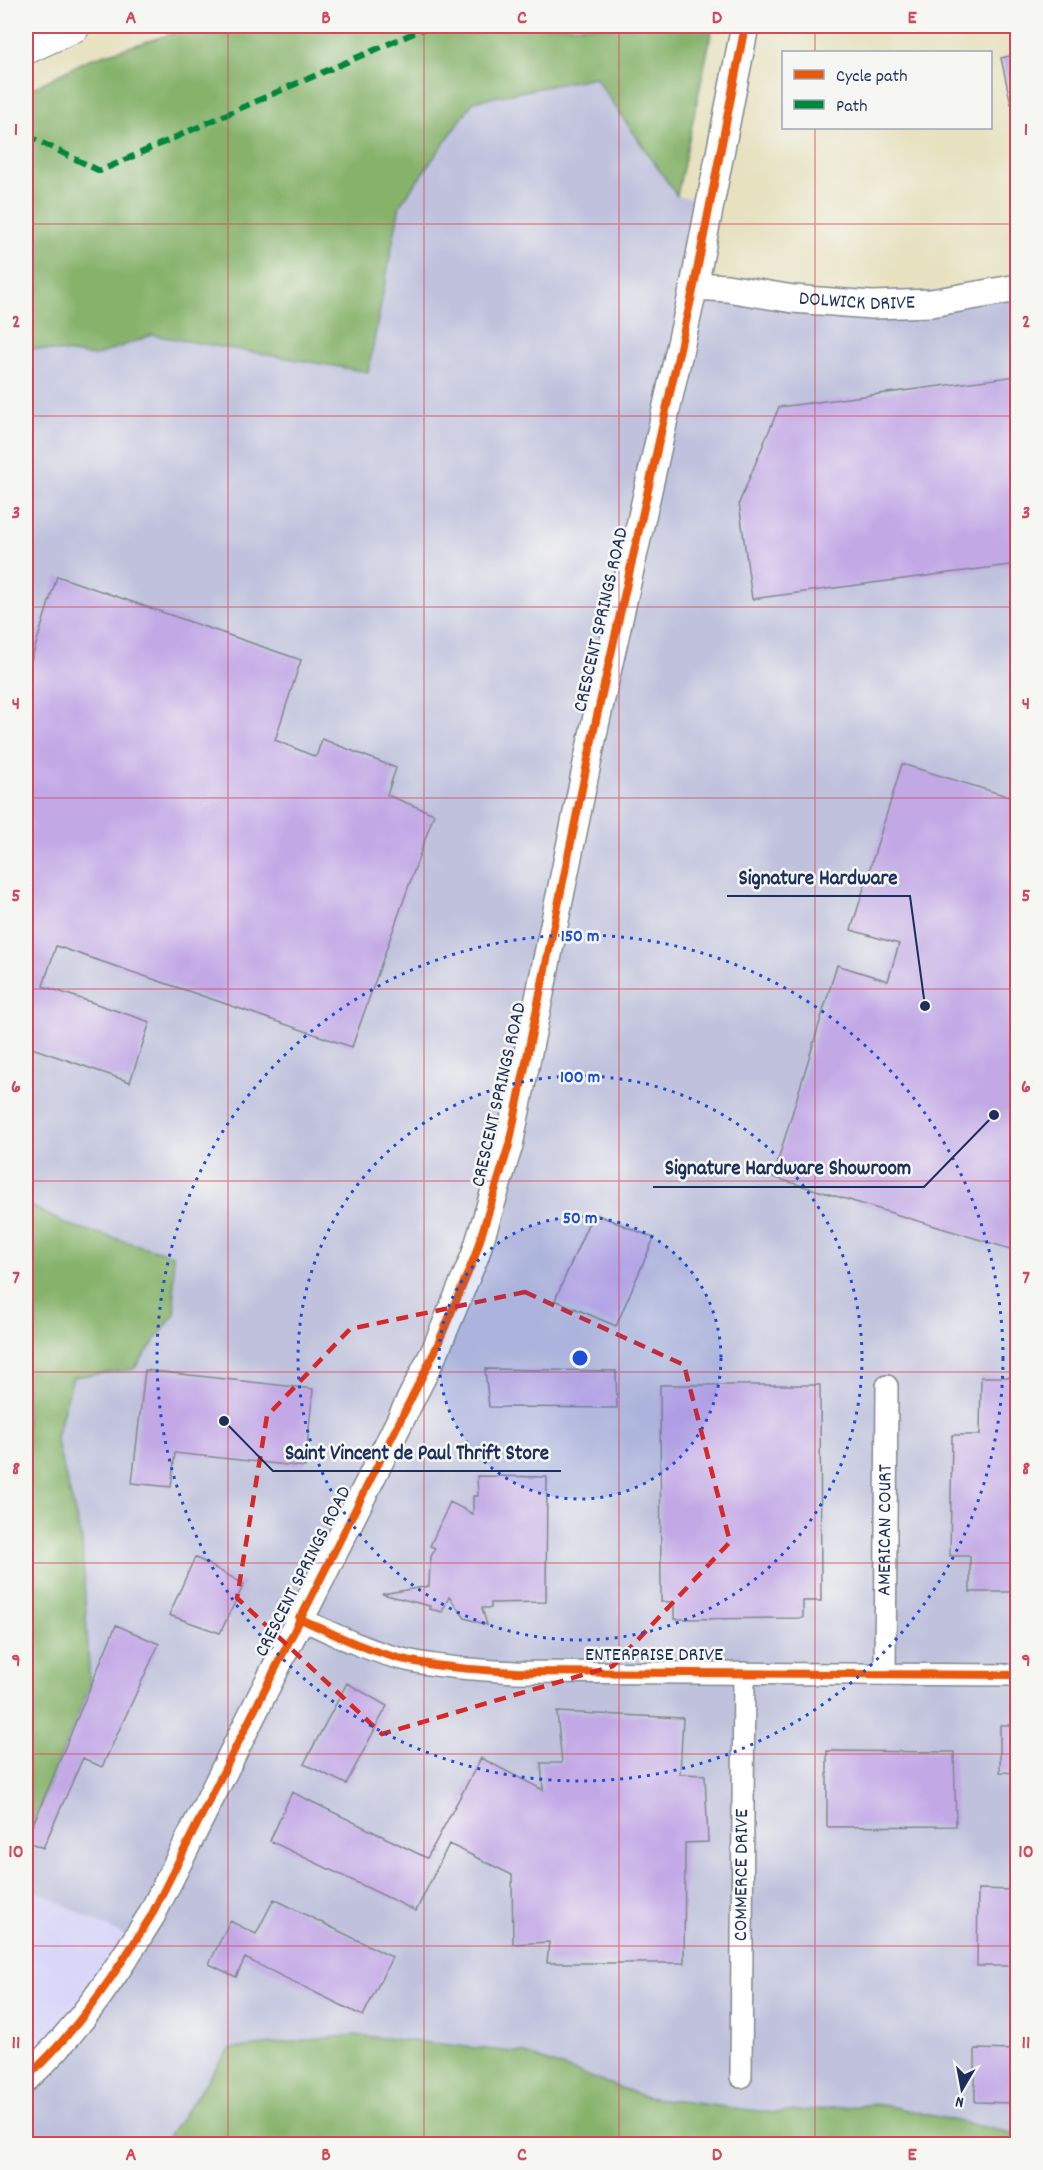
<svg xmlns="http://www.w3.org/2000/svg" width="1043" height="2170" viewBox="0 0 1043 2170" font-family="Dekko,sans-serif">
<rect width="100%" height="100%" fill="#f6f6f2"/>
<filter id="ink" filterUnits="userSpaceOnUse"><feTurbulence type="fractalNoise" baseFrequency=".0167" numOctaves="2"/><feDisplacementMap in="SourceGraphic" scale="12" xChannelSelector="R" yChannelSelector="G"/><feConvolveMatrix kernelMatrix="1 2 1 2 8 2 1 2 1" color-interpolation-filters="sRGB"/></filter>
<filter id="wash" filterUnits="userSpaceOnUse"><feTurbulence type="fractalNoise" baseFrequency=".008" numOctaves="4" result="noise"/><feDisplacementMap in="SourceGraphic" scale="24" xChannelSelector="R" yChannelSelector="G"/><feGaussianBlur stdDeviation="1.35" result="paint"/><feColorMatrix in="noise" values="0 0 0 0 0 0 0 0 0 0 0 0 0 0 0 0 0 1.4 0 .05"/><feComposite in="paint" operator="in"/></filter>
<g filter="url(#wash)">
<rect width="100%" height="100%" fill="#e7e1bf"/>
<path fill="#d9d7f8" d="M26 1886 135 1941 26 2078Z"/>
<path fill="#c0c2dd" d="M595 77 677 196 710 201 694 285 793 299 1017 288V2134L879 2104 774 2113 646 2097 523 2053 229 2049 163 2144H26V2078L135 1941 26 1886V1841L90 1685 82 1541 56 1437 73 1377 134 1369 175 1314 173 1255 66 1224 26 1204V347L95 356 152 335 368 372 400 205 474 100Z"/>
<path fill="#86b26b" stroke="#507064" stroke-width="1.5" d="M196 26H713L677 196 595 77 474 101 400 205 368 372 152 335 95 356 26 347V92L87 60Z
M26 1204 66 1224 173 1255 175 1314 134 1369 73 1377 56 1438 82 1541 90 1686 26 1841Z
M355 2035 523 2053 646 2097 774 2113 879 2104 1017 2134V2144H163L229 2049Z"/>
<g id="blocks">
<path fill="#c2a9e6" d="M1017 54V104H1011L1001 58Z
M1017 376V564L752 599 739 503 779 407Z
M57 576 301 660 275 740 316 757 322 739 396 768 387 795 434 814 352 1047 56 946 43 986 150 1022 130 1082 26 1046V677Z
M902 764 1017 799V1251L773 1177 837 965 888 981 899 944 851 930Z
M593 1213 654 1238 616 1326 555 1300Z
M485 1369 616 1371 617 1408 489 1407Z
M145 1370 313 1389 305 1467 175 1453 171 1487 132 1483Z
M981 1377H1017V1592H970V1556H950L952 1435H980Z
M660 1385H820L821 1601H803V1618L674 1619V1602H661Z
M477 1476 547 1477 546 1602 491 1603V1608H482L487 1625 465 1618 449 1597 442 1612 429 1609 430 1606 382 1594 429 1586 430 1559 435 1548 430 1546 450 1502 473 1514V1496H478Z
M195 1557 244 1584 220 1633 169 1615Z
M116 1625 159 1644 102 1767 83 1758 43 1848 26 1841Z
M347 1683 387 1706 346 1784 304 1764Z
M557 1712 683 1718 680 1774 705 1775 708 1842 685 1843 684 1963H547L549 1942 513 1944 512 1875 449 1844 416 1911 270 1841 292 1792 427 1858 481 1758 543 1790 541 1763H562Z
M1000 1725H1017V1773L1000 1772Z
M827 1751 954 1752 956 1826 827 1827Z
M978 1889 1017 1890V1966H977Z
M274 1899 392 1957 363 2016 245 1958 236 1977 209 1964 230 1921 256 1934Z
M975 2049 1017 2050V2103L975 2102Z"/>
</g>
</g>
<g filter="url(#ink)">
<use href="#blocks" fill-opacity="0" stroke="#81888e" stroke-width="1.5"/>
<g fill="none" stroke-linecap="round" stroke-linejoin="round">
<defs>
<g id="minor">
<path d="M299 1618C335 1635 372 1653 411 1661 446 1668 481 1670 516 1672L1018 1675"/>
<path id="s1" d="M885 1674 887 1386"/>
<path id="s2" d="M741 2077 744 1673"/>
</g>
<g id="major">
<path id="s3" d="M694 286 727 288 793 299 872 305 931 303 1018 288"/>
<path d="M26 2078C77 2032 115 1974 151 1916L435 1351 475 1256 509 1145 595 725 694 286 745 26"/>
</g>
<path id="highway" d="M26 48 74 26"/>
</defs>
<use href="#minor" stroke="#81888e" stroke-width="24"/>
<use href="#major" stroke="#81888e" stroke-width="30"/>
<use href="#highway" stroke="#81888e" stroke-width="34"/>
<use href="#minor" stroke="#fff" stroke-width="21"/>
<use href="#major" stroke="#fff" stroke-width="27"/>
<use href="#highway" stroke="#fff" stroke-width="32"/>
<path stroke="#00873e" stroke-width="6" stroke-dasharray="12 6" stroke-linecap="butt" d="M26 135 100 171 261 99 423 29 440 26"/>
<defs>
<path id="cycleway" d="M299 1618C335 1635 372 1653 411 1661 446 1668 481 1670 516 1672L1018 1675
M26 2078C77 2032 115 1974 151 1916L435 1351 475 1256 509 1145 595 725 694 286 745 26"/>
</defs>
<use href="#cycleway" stroke="#f6f6f2" stroke-width="11"/>
<use href="#cycleway" stroke="#e8590c" stroke-width="8"/>
</g>
</g>
<path fill="none" stroke="#d62828" stroke-width="4.5" stroke-dasharray="12 8" stroke-linejoin="round" d="M525 1292 684 1365 730 1542 613 1666 382 1734 237 1598 267 1416 350 1329Z"/>
<path fill="none" stroke="#d1495b" stroke-width="1.5" stroke-opacity="0.55" d="M228 26V2144M424 26V2144M619 26V2144M815 26V52M815 128V2144M26 224H1018M26 416H1018M26 607H1018M26 798H1018M26 989H1018M26 1181H1018M26 1372H1018M26 1563H1018M26 1754H1018M26 1946H1018"/>
<circle cx="580" cy="1358" r="141" fill="#1d4ed8" fill-opacity=".12"/>
<g fill="none" stroke="#1d4ed8" stroke-width="3" stroke-dasharray="3 6">
<circle cx="580" cy="1358" r="141"/>
<circle cx="580" cy="1358" r="282"/>
<circle cx="580" cy="1358" r="423"/>
</g>
<g text-anchor="middle" dominant-baseline="central" stroke-width="5" stroke-linejoin="round" paint-order="stroke">
<g font-size="20" fill="#1b2f5e" stroke="#f6f6f2">
<text stroke="none"><textPath href="#s3" startOffset="164">DOLWICK DRIVE</textPath></text>
<text transform="translate(602 620) rotate(-77)">CRESCENT SPRINGS ROAD</text>
<text transform="translate(500 1095) rotate(-77)">CRESCENT SPRINGS ROAD</text>
<text stroke="none"><textPath href="#s1" startOffset="144">AMERICAN COURT</textPath></text>
<text transform="translate(304 1572) rotate(-63)">CRESCENT SPRINGS ROAD</text>
<text x="654" y="1656">ENTERPRISE DRIVE</text>
<text stroke="none"><textPath href="#s2" startOffset="202">COMMERCE DRIVE</textPath></text>
</g>
</g>
<circle cx="580" cy="1358" r="9" fill="#1d4ed8" stroke="#f6f6f2" stroke-width="3"/>
<g font-size="18" text-anchor="middle" font-weight="bold" fill="#1d4ed8" stroke="#f6f6f2" stroke-width="5" stroke-linejoin="round" paint-order="stroke">
<text x="580" y="941">150 m</text>
<text x="580" y="1082">100 m</text>
<text x="580" y="1223">50 m</text>
</g>
<path fill="none" stroke="#1b2f5e" stroke-width="2" d="M925 1006L910 896H727M994 1115L924 1187H653M224 1421L273 1471H561"/>
<g fill="#1b2f5e" stroke="#f6f6f2" stroke-width="2">
<circle cx="925" cy="1006" r="6"/>
<circle cx="994" cy="1115" r="6"/>
<circle cx="224" cy="1421" r="6"/>
</g>
<g font-size="21" text-anchor="middle" font-weight="bold" fill="#1b2f5e" stroke="#f6f6f2" stroke-width="5" stroke-linejoin="round" paint-order="stroke">
<text x="818" y="884">Signature Hardware</text>
<text x="788" y="1174">Signature Hardware Showroom</text>
<text x="417" y="1459">Saint Vincent de Paul Thrift Store</text>
</g>
<rect width="1043" height="2170" fill="none" stroke="#f6f6f2" stroke-width="66"/>
<rect x="782" y="51" width="210" height="78" fill="#f6f6f2" stroke="#9ea6b7" stroke-width="1.5"/>
<rect x="794" y="70" width="30" height="9" fill="#e8590c" stroke="#9ea6b7" stroke-width="1.5"/>
<text x="836" y="81" font-size="18" fill="#1b2f5e">Cycle path</text>
<rect x="794" y="100" width="30" height="9" fill="#00873e" stroke="#9ea6b7" stroke-width="1.5"/>
<text x="836" y="111" font-size="18" fill="#1b2f5e">Path</text>
<g transform="translate(962 2089) rotate(190)" stroke="#f6f6f2" stroke-width="4.5" paint-order="stroke">
<path d="M0-4.5L10 22L0 15L-10 22Z" fill="#1b2f5e"/>
<text y="-9" font-size="16" font-weight="bold" text-anchor="middle" fill="#1b2f5e">N</text>
</g>
<rect x="33" y="33" width="977" height="2104" fill="none" stroke="#d1495b" stroke-width="2"/>
<g font-size="20" text-anchor="middle" font-weight="bold" fill="#d1495b">
<text x="131" y="23">A</text>
<text x="326" y="23">B</text>
<text x="522" y="23">C</text>
<text x="717" y="23">D</text>
<text x="912" y="23">E</text>
<text x="16" y="135">1</text>
<text x="1026" y="135">1</text>
<text x="16" y="327">2</text>
<text x="1026" y="327">2</text>
<text x="16" y="518">3</text>
<text x="1026" y="518">3</text>
<text x="16" y="709">4</text>
<text x="1026" y="709">4</text>
<text x="16" y="901">5</text>
<text x="1026" y="901">5</text>
<text x="16" y="1092">6</text>
<text x="1026" y="1092">6</text>
<text x="16" y="1283">7</text>
<text x="1026" y="1283">7</text>
<text x="16" y="1474">8</text>
<text x="1026" y="1474">8</text>
<text x="16" y="1666">9</text>
<text x="1026" y="1666">9</text>
<text x="16" y="1857">10</text>
<text x="1026" y="1857">10</text>
<text x="16" y="2048">11</text>
<text x="1026" y="2048">11</text>
<text x="131" y="2160">A</text>
<text x="326" y="2160">B</text>
<text x="522" y="2160">C</text>
<text x="717" y="2160">D</text>
<text x="912" y="2160">E</text>
</g>
</svg>
